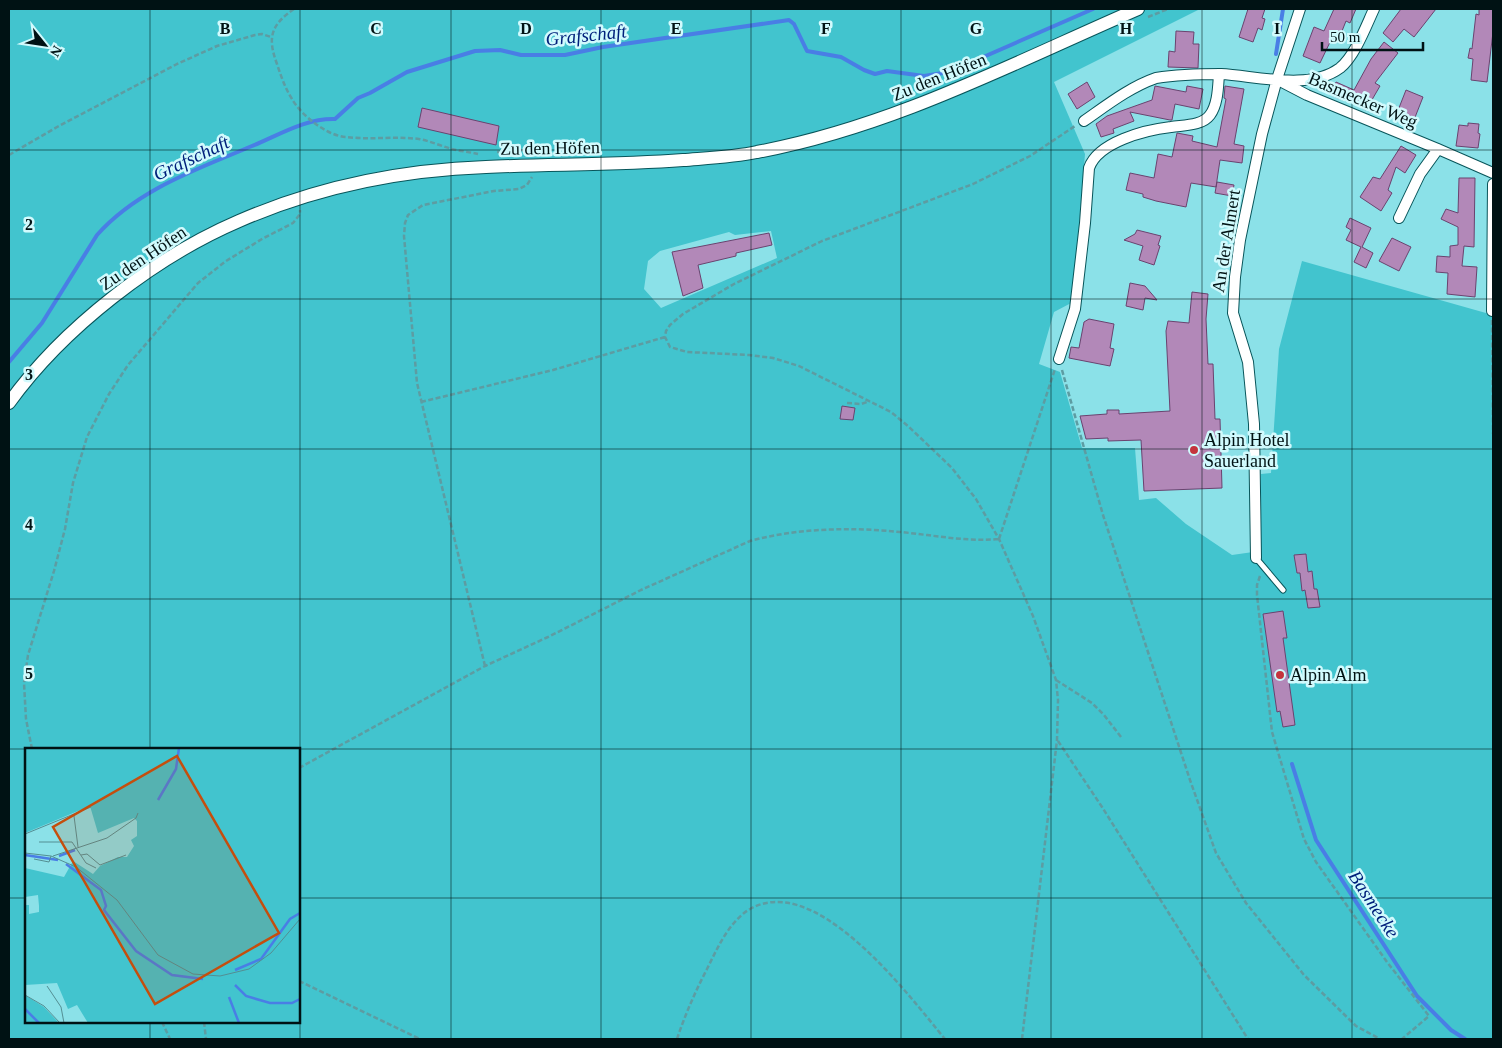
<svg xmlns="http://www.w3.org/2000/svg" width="1502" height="1048" viewBox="0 0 1502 1048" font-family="Georgia,serif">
<rect width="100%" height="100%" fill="#8be1e8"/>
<path fill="#42c4ce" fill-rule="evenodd" d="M9 9H1200L1054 82 1085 154 1073 302 1054 312 1039 364 1060 372 1082 448H1135L1139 500 1156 498 1186 524 1232 555 1260 551 1261 474 1271 473 1279 349 1302 261 1493 315V1039H9ZM771 231 777 258 661 308 644 289 648 261 660 251 729 232 735 235ZM26 749H299V1022H26Z"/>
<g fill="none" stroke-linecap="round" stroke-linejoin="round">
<path stroke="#497ee5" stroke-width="4" d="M1276 54 1283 9
M9 362 42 323 97 235C138 189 198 169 252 146 279 135 306 118 335 119L358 98 370 93 407 72 475 51 500 50 521 55H565L603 47 789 20 794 24 807 51 841 57 864 70 875 74 887 71 924 76 949 72 1093 9
M1292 764 1316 840 1417 996 1451 1030 1465 1039"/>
</g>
<path fill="#b288b8" stroke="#6a436f" d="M1248 9H1265L1262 18 1265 19 1262 30 1258 28 1253 42 1239 37Z
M1334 9H1356L1350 23 1346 21 1338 41 1332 38 1320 63 1303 56 1314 27 1324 31Z
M1401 9H1436L1414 37 1404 29 1393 42 1383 33Z
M1479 9H1493V32L1487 82 1471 80 1473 59 1468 58 1470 48 1472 49 1476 14 1479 15Z
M1176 31 1194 32 1193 44H1199L1198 68 1168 67 1169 51 1175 52Z
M1384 42 1398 53 1375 83 1380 86 1366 110 1344 98 1343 100 1331 95 1336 82 1354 90 1371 59Z
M1087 82 1095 97 1077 109 1068 94Z
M1155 86 1186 92 1187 86 1203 89 1199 109 1175 104 1172 120H1170L1130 112 1134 121 1113 129 1114 133 1101 137 1096 124 1107 116 1152 100Z
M1225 86 1244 89 1234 144 1244 146 1242 163 1220 160 1216 187 1191 183 1186 207 1156 201 1143 197V194L1126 190 1130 173 1154 178 1158 154 1172 157 1177 133 1193 136 1192 141 1217 147 1226 99 1224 98Z
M1406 90 1423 97 1412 125 1395 118Z
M422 108 499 126 496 145 418 127Z
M1468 123 1479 124 1478 133 1480 134 1478 148 1456 146 1459 125 1468 126Z
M1401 146 1416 155 1405 173 1396 167 1388 190 1392 193 1381 211 1360 197 1373 177 1380 179Z
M1459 178H1475L1474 247 1464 246 1462 266 1477 267 1475 297 1447 294 1448 273 1436 272 1437 256 1450 257V246L1458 245V227L1441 219 1446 209 1458 213Z
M1217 182 1234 185 1232 196 1215 193Z
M1350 218 1371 228 1362 247 1373 253 1366 268 1354 262 1361 247 1346 240 1351 230 1346 227Z
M1137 230 1161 236 1158 245 1160 246 1154 265 1139 260 1143 246 1124 240 1135 234Z
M769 233 772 245 736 253V256L698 265 703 288 683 296 672 252Z
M1392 238 1411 247 1399 271 1379 261Z
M1130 283 1145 286 1157 300 1145 298 1143 310 1126 306Z
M1192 292 1208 294 1206 319 1208 364H1213L1215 419H1220L1222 488 1144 491 1141 440 1108 441V438L1086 439 1080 416 1107 414V410H1119V414L1170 411 1166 331 1168 321 1189 323Z
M1089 319 1114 324 1110 348 1114 349 1110 366 1069 358 1071 347 1079 348 1084 322Z
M842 406 855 408 853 420 840 419Z
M1306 554 1308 572 1312 571 1314 589H1317L1320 607 1308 608 1305 590 1302 591 1300 573H1297L1294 555Z
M1283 611 1287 638H1283L1295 725 1283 727 1280 711 1277 712 1263 614Z"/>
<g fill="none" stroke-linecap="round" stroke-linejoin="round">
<defs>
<path id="service" d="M1256 558 1283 590"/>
<path id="minor" d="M1282 82 1307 95 1438 149 1493 173
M1084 121C1107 105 1130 87 1156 78 1175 75 1202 74 1221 74 1257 76 1309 91 1340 68 1355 56 1366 26 1374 9
M1399 218 1420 174 1438 149
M1492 311 1493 184
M1059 359 1075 309 1085 223 1089 168C1098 142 1145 130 1171 127 1183 125 1202 126 1210 115 1218 104 1218 87 1219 74
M1256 558 1254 424 1248 362 1233 313 1235 277 1240 240 1262 134 1277 79 1300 9"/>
<path id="tertiary" d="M9 403C63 328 155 257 239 221 317 187 402 170 486 167 552 164 617 165 683 160 708 158 733 157 757 152 892 127 1013 63 1138 9"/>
</defs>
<use href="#service" stroke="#08555a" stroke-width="7"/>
<use href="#minor" stroke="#08555a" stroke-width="12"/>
<use href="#tertiary" stroke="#08555a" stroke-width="14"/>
<path stroke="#5d9ca2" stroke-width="2.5" stroke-dasharray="5 2.5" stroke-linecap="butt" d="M294 9C271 25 267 37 277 64 281 76 285 88 292 99 301 115 327 136 346 137 370 140 394 136 419 139 430 141 441 146 452 149 460 151 469 152 478 154
M1148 17 1168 9
M497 152 521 150 538 151
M9 155 57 127 177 64 217 46 255 35 262 34 271 37
M1492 320 1493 434
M1062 370 1103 515 1190 780 1216 853 1246 903 1304 975 1356 1026 1380 1039
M421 402 553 370 665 337
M847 403 861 404 870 401
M999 539 1055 369
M1260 576 1257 585V595L1272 732 1304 839 1316 862 1387 962 1429 1016 1402 1039
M485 666 417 383 404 236 405 223 408 215 423 205 494 191 519 189 527 185 532 177
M1056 680 1092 703 1104 715 1121 737
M1058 741 1102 807 1248 1039
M32 749 26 719 24 683 28 655 54 571 65 529 73 483 87 437 109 394 128 365 198 283 226 261 262 239 293 223 300 214V210
M299 768 485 666 548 637 641 590 750 541C797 528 851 527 900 532 933 535 966 542 999 539
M299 981 420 1039
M162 1022 170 1039
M204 1022 206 1039
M677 1039C685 1015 695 992 707 969 717 949 726 928 744 913 811 863 909 996 945 1039
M1022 1039 1057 740 1058 700 1056 680 1033 616 999 539 976 499 952 468 908 426 891 412 799 366 773 358 749 355 687 352 670 347 665 337 666 331 670 325 683 314 734 284 822 241 973 184 1030 156 1075 126"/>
<use href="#service" stroke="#fff" stroke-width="5"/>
<use href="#minor" stroke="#fff" stroke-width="10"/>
<use href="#tertiary" stroke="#fff" stroke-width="12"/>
</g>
<path fill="none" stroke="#001214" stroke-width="1" stroke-opacity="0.55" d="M150 9V749M300 9V1039M451 9V1039M601 9V1039M751 9V1039M901 9V1039M1051 9V1039M1202 9V1039M1352 9V1039M9 150H1493M9 299H1493M9 449H1493M9 599H1493M9 749H1493M9 898H26M299 898H1493M150 1022V1039"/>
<g fill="#c4343d" stroke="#d1fafd" stroke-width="2">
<circle cx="1194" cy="450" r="5"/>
<circle cx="1280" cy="675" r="5"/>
</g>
<g text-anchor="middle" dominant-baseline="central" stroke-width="5" stroke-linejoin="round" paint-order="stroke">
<g font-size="18" fill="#001214" stroke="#d1fafd">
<text transform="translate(939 77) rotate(-22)">Zu den Höfen</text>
<text transform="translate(1363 100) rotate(23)">Basmecker Weg</text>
<text transform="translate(550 148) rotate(-1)">Zu den Höfen</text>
<text transform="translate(1226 241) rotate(-81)">An der Almert</text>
<text transform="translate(143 258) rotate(-34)">Zu den Höfen</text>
</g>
<g font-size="18" fill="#001214" stroke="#d1fafd" text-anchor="start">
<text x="1204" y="440">Alpin Hotel<tspan x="1204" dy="21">Sauerland</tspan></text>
<text x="1290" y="675">Alpin Alm</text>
</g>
<g font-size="19" font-style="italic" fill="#00207b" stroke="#d1fafd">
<text transform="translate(586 35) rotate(-6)">Grafschaft</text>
<text transform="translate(191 158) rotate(-25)">Grafschaft</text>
<text transform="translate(1374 904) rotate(57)">Basmecke</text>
</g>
</g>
<g transform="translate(25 748)">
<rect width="275" height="275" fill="#8be1e8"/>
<path d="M0 0H275V275H63L52 257 43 261 32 235 0 237V157H4V166L14 164V158L13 147 0 149V120L39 129 48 113 68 126 75 118 93 109H102L109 98 106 92 112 88V73L109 70 73 85 65 58 0 85ZM0 247 19 259 34 275H0Z" fill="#42c4ce"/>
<path fill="none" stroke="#497ee5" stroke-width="2.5" d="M133 52 151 21 154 0M0 107 33 112M34 108 50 102M41 116 76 142 81 158 79 162 111 203 147 227 178 231M210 222 236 211 265 171 275 165M210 237 221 248 245 255H267L275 251M204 249 214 275M0 261 14 275"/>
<path fill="none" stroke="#538e93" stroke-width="1" d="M49 68 53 99M0 86 66 59M14 94H47L61 115 71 120M0 105 26 108 51 119 92 152 133 207 168 226 195 228 224 221 246 205 275 171M56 107 62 106 75 117 101 107M28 108 82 90 111 70 113 65M9 111 24 114 26 108M22 238 36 259 39 275M0 247 19 258 35 275"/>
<path fill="#c54e0d" fill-opacity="0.15" stroke="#c54e0d" stroke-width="2.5" d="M152 8 254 185 130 256 28 79Z"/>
<rect width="275" height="275" fill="none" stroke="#001214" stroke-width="2.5"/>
</g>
<g font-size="16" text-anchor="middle" font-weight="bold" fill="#001214" stroke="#d1fafd" stroke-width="5" stroke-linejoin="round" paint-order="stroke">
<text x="225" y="34">B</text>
<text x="376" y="34">C</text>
<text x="526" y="34">D</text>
<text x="676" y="34">E</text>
<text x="826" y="34">F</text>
<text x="976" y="34">G</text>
<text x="1126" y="34">H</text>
<text x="1277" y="34">I</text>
<text x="29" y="230">2</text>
<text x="29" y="380">3</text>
<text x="29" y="530">4</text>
<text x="29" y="679">5</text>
</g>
<rect width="1502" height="1048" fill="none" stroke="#001214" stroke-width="20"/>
<g transform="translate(45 45) rotate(120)" stroke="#d1fafd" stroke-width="4" paint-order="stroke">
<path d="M0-4L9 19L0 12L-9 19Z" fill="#001214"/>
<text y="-8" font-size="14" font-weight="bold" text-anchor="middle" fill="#001214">N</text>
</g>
<path d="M1322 42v8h101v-8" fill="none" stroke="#001214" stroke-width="2.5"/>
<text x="1330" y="42" font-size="15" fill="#001214" stroke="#d1fafd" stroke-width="4" paint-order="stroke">50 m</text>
</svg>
